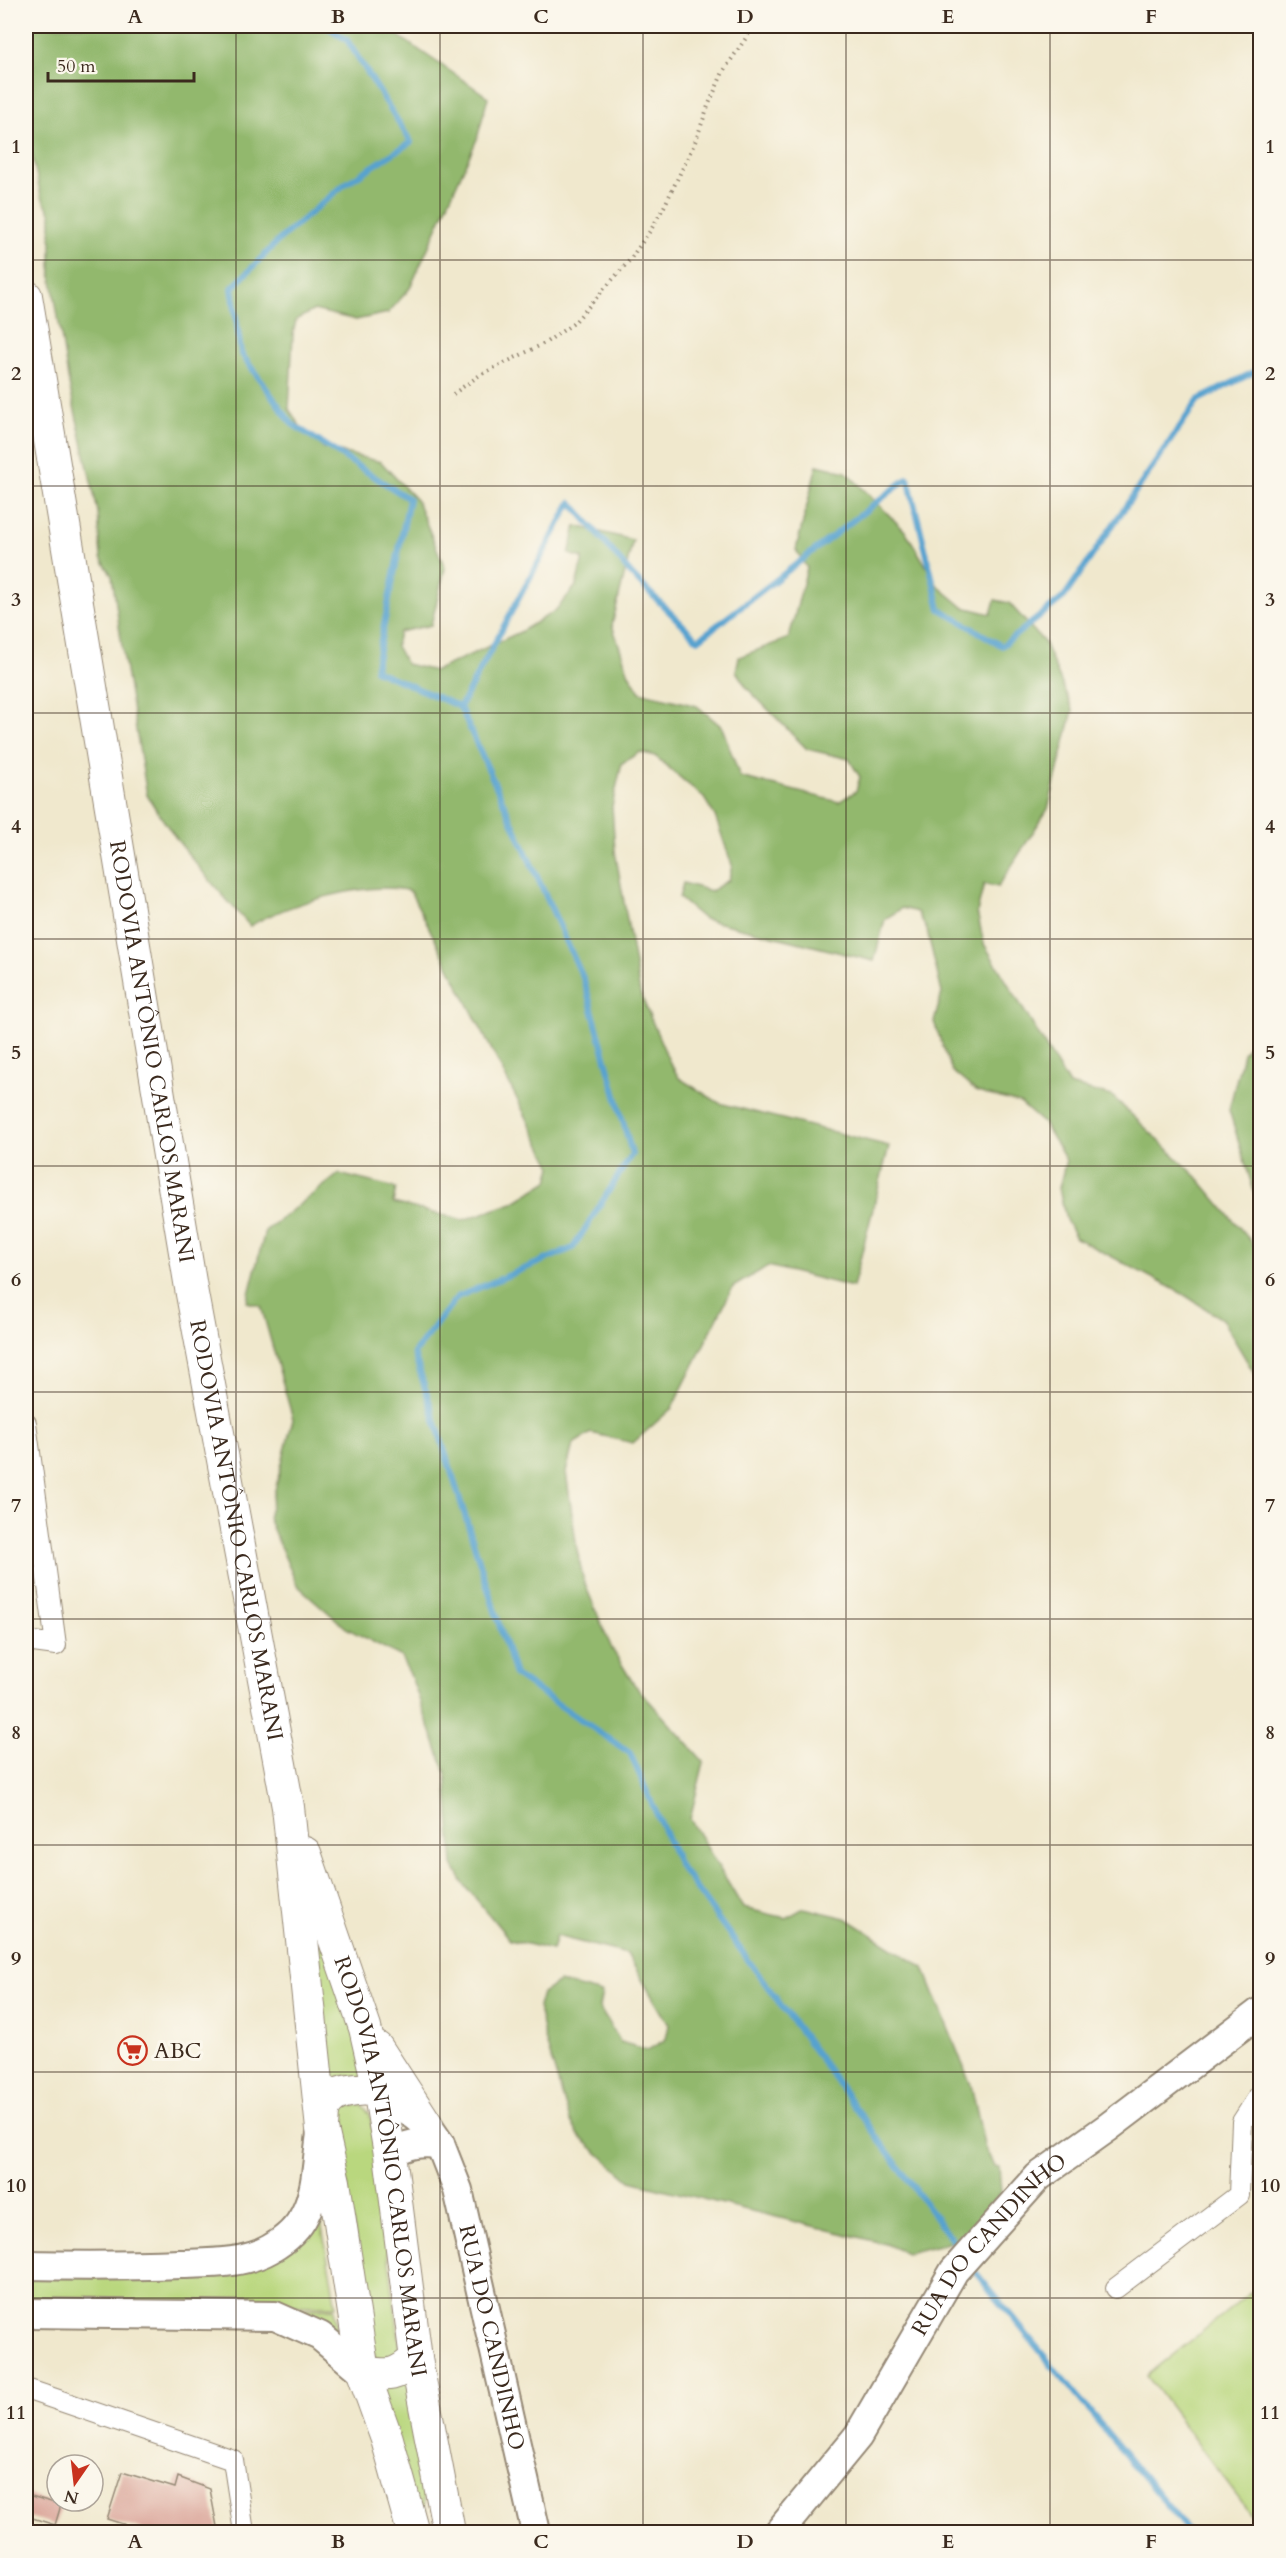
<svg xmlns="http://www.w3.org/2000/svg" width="1286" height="2558" viewBox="0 0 1286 2558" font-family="Cardo,serif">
<rect width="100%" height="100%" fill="#fbf7ec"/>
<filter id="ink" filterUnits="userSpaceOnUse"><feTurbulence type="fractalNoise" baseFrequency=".0167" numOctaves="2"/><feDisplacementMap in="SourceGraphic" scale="12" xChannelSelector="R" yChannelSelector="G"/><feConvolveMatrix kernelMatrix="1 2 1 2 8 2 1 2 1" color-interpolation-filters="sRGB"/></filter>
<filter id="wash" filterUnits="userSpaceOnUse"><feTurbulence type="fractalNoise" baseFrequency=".008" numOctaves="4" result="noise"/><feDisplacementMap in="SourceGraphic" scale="24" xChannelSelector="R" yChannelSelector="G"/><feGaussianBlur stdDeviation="1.35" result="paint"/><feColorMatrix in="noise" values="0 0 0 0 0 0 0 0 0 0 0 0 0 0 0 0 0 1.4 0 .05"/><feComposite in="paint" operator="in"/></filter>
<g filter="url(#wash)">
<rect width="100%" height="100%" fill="#f0e8cd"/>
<path fill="#b9d77e" stroke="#7a804e" stroke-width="1.5" d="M303 1853 372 2084C355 2073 345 2075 327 2081Z
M362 2105 370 2114 401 2354 383 2361 375 2357 335 2116 338 2107Z
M321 2222 336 2306 26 2304V2270L119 2271 303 2236Z
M1260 2285V2527L1147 2376Z
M334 2308 338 2335 299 2309Z
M410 2379 428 2532H410L373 2382Z"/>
<path fill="#92b86d" stroke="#667146" stroke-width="1.5" d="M26 26H384L488 97 477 139 410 288 388 313 356 320 314 310 296 320 293 334 289 409 300 426 324 448 381 462 417 501 445 568 431 625 399 632 396 646 406 664 435 671 520 632 555 611 576 586 583 558 569 554 576 526 633 540 612 625 629 674 640 692 697 706 722 727 740 777 839 802 856 791 860 777 849 759 807 749 747 688 736 671 739 657 789 638 807 568 796 550 817 465 846 472 906 532 938 586 963 607 991 614 995 600 1009 603 1044 642 1073 710 1048 809 998 887 984 884 977 912 984 944 1069 1085 1112 1096 1197 1177 1260 1252V1383L1222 1319 1183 1294 1076 1238 1066 1220 1059 1188 1066 1160 1044 1124 1020 1103 977 1092 952 1071 934 1022 942 993 927 930 917 912 902 908 885 919 874 961 704 919 679 898 683 883 711 891 729 880 732 865 715 816 704 798 655 756 640 752 622 763 612 806 615 851 640 993 669 1061 679 1078 719 1103 889 1146 853 1287 768 1266 733 1287 672 1408 633 1443 591 1433 573 1444 566 1472 577 1550 584 1582 612 1649 634 1684 704 1762 690 1819 743 1908 786 1918 804 1908 846 1918 924 1968 971 2085 985 2149 995 2166 999 2167 1001 2193 960 2240 906 2253 886 2244 630 2181 581 2138 570 2121 545 2039 538 2007 542 1993 559 1982 602 1993 599 2007 620 2042 648 2050 666 2039 669 2025 627 1954 556 1936 552 1950 510 1940 463 1883 453 1865 446 1773 410 1674 400 1656 346 1628 297 1585 268 1518 293 1419 261 1306 247 1302 265 1231 339 1174 396 1188 393 1203 463 1220 513 1203 548 1181 552 1167 410 891C368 880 287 904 250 926 213 885 176 843 147 795L123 653 112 576 101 558 98 512 69 384 51 274V214L41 196 27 133Z
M1260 1029V1203L1254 1192 1229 1110 1243 1053Z"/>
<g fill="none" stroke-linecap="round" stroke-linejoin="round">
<path stroke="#56a2cf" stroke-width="6" d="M326 26 347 40 411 142 345 184 282 237 232 288 241 353 292 424 409 499 375 670 460 707
M955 2244 679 1865 630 1753 515 1675 414 1353 457 1297 573 1248 632 1154 584 980 460 707 571 502 632 575 698 640 908 478 940 609 1002 646 1064 597 1198 400 1260 369
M976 2273 1189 2532"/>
</g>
<g id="blocks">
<path fill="#dca89c" d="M122 2472 175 2488 178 2477 210 2489 218 2532H148L107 2519Z
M28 2495 61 2505 55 2525 26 2516Z"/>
</g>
</g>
<g filter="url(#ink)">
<use href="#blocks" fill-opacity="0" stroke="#968976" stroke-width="1.5"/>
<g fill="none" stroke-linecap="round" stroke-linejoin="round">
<defs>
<path id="street" d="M26 1423 56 1645 26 1641
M1116 2288 1239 2195 1242 2122 1260 2094
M26 2389 233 2460 244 2532"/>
<g id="secondary">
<path id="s1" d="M408 2110 427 2125 440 2144 458 2190 536 2532"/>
<path d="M390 2154C408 2143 420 2142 440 2144"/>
<path d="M26 2265C77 2266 129 2266 181 2264 209 2263 244 2264 270 2249 284 2241 298 2229 305 2214 317 2191 317 2160 321 2134"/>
<path d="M26 2313 275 2316 320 2336 363 2372"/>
<path id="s2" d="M779 2532 858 2436 954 2271 1038 2177 1107 2128 1260 2012"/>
</g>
<g id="primary">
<path id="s3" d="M26 296 192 1294 288 1807 322 2129 334 2182 363 2372 387 2439 413 2532"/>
<path id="s4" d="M305 1853 365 2028 379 2089 390 2154 416 2359 449 2532"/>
<path d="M377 2048 427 2125"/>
<path d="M322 2126C323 2120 322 2111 325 2106 334 2088 361 2090 379 2089"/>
<path d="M363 2372C390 2376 394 2377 416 2359"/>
</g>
</defs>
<use href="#street" stroke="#968976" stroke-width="22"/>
<use href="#secondary" stroke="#968976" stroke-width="32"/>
<use href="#primary" stroke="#968976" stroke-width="34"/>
<path stroke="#968976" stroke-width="4" stroke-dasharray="1.5 4.5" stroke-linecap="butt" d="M453 394 480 375 545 343 574 323 629 261 652 228 665 205 696 140 708 106 723 72 754 26"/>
<use href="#street" stroke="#fff" stroke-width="20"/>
<use href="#secondary" stroke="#fff" stroke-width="28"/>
<use href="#primary" stroke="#fff" stroke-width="32"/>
</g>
</g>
<path fill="none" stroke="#3b2a1e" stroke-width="1.5" stroke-opacity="0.55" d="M236 26V2532M440 26V2532M643 26V2532M846 26V2532M1050 26V2532M26 260H1260M26 486H1260M26 713H1260M26 939H1260M26 1166H1260M26 1392H1260M26 1619H1260M26 1845H1260M26 2072H1260M26 2298H1260"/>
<defs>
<symbol id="supermarket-ring" viewBox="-11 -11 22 22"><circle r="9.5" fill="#fbf7ec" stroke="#c8321e" stroke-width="1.5"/><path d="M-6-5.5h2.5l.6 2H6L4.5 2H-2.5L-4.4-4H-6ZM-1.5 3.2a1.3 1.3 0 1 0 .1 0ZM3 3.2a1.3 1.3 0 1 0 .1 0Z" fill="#c8321e"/></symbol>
</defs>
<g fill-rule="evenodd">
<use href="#supermarket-ring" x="116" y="2034" width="33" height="33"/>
</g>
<g text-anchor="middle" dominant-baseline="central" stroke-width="6" stroke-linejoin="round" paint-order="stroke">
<g font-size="22" fill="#3b2a1e" stroke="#fbf7ec">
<text stroke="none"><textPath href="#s3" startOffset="766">RODOVIA ANTÔNIO CARLOS MARANI</textPath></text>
<text stroke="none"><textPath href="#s3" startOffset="1252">RODOVIA ANTÔNIO CARLOS MARANI</textPath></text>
<text stroke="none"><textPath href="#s4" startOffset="324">RODOVIA ANTÔNIO CARLOS MARANI</textPath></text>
<text stroke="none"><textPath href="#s2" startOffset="358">RUA DO CANDINHO</textPath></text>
<text stroke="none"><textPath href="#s1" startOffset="248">RUA DO CANDINHO</textPath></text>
</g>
<g font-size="22" fill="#3b2a1e" stroke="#fbf7ec" text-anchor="start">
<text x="154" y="2051">ABC</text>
</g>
</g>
<rect width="1286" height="2558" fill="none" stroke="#fbf7ec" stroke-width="66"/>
<g transform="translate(75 2483) rotate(194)"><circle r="28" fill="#fbf7ec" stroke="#aea59a" stroke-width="1.5"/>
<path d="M0-4.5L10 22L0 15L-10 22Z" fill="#c8321e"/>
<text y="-9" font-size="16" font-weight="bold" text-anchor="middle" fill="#3b2a1e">N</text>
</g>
<path d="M48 72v9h146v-9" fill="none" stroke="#3b2a1e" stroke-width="3"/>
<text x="57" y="72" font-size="18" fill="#3b2a1e" stroke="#fbf7ec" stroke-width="4.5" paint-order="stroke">50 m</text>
<rect x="33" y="33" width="1220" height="2492" fill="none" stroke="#3b2a1e" stroke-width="2"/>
<g font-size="20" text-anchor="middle" font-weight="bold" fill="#3b2a1e">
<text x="135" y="23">A</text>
<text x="338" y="23">B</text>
<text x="541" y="23">C</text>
<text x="745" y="23">D</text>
<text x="948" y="23">E</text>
<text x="1151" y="23">F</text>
<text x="16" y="153">1</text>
<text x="1270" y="153">1</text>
<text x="16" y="380">2</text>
<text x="1270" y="380">2</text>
<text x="16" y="606">3</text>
<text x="1270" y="606">3</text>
<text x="16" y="833">4</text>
<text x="1270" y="833">4</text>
<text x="16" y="1059">5</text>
<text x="1270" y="1059">5</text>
<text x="16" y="1286">6</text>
<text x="1270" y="1286">6</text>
<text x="16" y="1512">7</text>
<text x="1270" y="1512">7</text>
<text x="16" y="1739">8</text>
<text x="1270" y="1739">8</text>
<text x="16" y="1965">9</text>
<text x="1270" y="1965">9</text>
<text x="16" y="2192">10</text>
<text x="1270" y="2192">10</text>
<text x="16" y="2419">11</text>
<text x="1270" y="2419">11</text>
<text x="135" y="2548">A</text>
<text x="338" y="2548">B</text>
<text x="541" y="2548">C</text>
<text x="745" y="2548">D</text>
<text x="948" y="2548">E</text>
<text x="1151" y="2548">F</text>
</g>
</svg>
